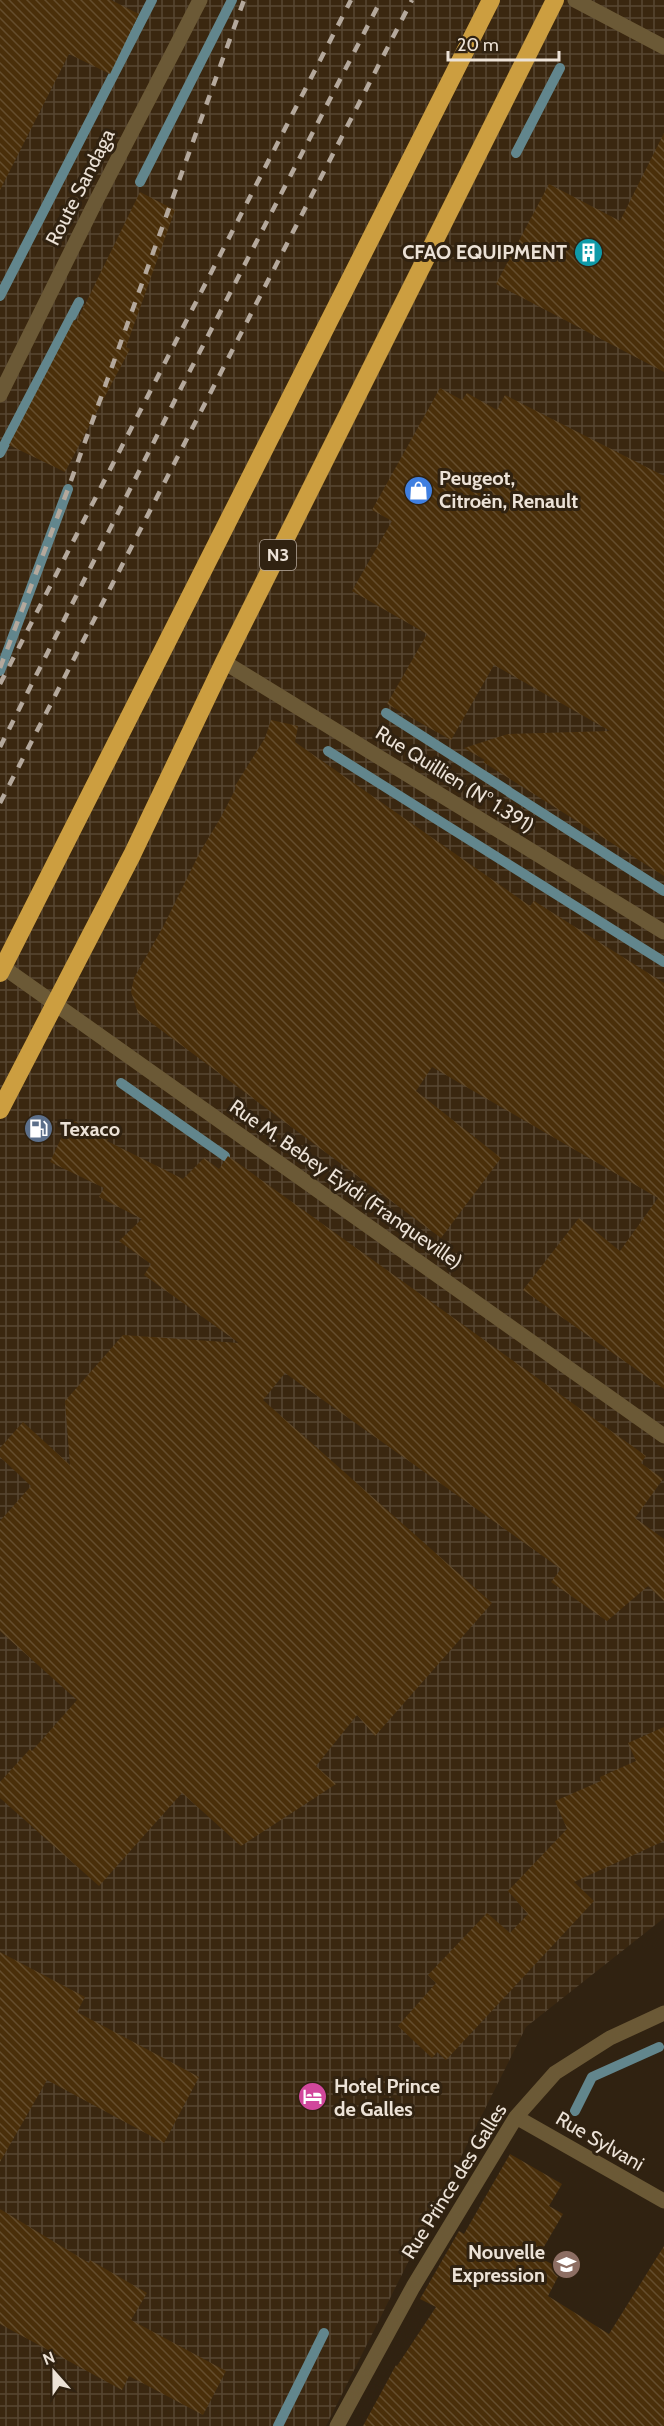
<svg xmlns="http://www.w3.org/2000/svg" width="664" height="2426" viewBox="0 0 664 2426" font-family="Cabin,sans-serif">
<defs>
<pattern id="industrial-grid" width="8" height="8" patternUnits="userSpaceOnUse" patternTransform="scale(1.5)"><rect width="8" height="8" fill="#3a2710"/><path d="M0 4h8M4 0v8" fill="none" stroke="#574632"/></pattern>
<pattern id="building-back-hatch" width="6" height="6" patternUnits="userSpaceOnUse" patternTransform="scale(1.5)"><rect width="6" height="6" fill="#4a2f0a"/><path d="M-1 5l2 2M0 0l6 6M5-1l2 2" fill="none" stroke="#644d2d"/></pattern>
</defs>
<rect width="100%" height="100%" fill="#302211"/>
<path fill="url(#industrial-grid)" d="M0 0H664V1918L526 2027 326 2426H0Z"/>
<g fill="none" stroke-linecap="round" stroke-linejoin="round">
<path stroke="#62868d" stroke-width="10" d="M516 153 560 68
M140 182 232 0
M0 296 152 0
M0 453 79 302
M0 671 68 489
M386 713 508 791
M328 751 664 962
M509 792 664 891
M121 1083 225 1156
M575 2111 592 2077 659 2047
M278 2426 324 2333"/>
</g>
<path fill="url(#building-back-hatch)" d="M0 0H111L139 14 110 74 69 54 0 190Z
M664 133V372L496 284 549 184 620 221Z
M140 192 175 210 126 347 130 349 65 472 9 445 74 320 77 321Z
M440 388 462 400 467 393 497 410 505 395 664 476V876L483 762 485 760 464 748 508 734 610 731 494 665 451 740 387 704 427 634 352 591 392 521 372 510Z
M271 720 298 726 295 742 530 906 534 901 664 983V1389L523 1290 579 1218 620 1251 658 1198 432 1067 416 1091 501 1158 441 1238 138 1013 131 992 134 978 163 927 200 852 221 817 236 788 235 786 265 738Z
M70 1119 109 1138 107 1141 183 1179 204 1158 219 1169 228 1156 646 1456 641 1463 663 1479 635 1518 664 1539V1601L648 1586 607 1621 551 1582 561 1569 285 1373 263 1400 492 1603 375 1736 357 1715 316 1766 336 1784 241 1846 182 1793 99 1886 0 1798V1782L30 1749 32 1751 77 1700 0 1631V1521L31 1486 0 1457V1448L23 1422 70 1465 65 1401 123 1335 239 1343 144 1275 151 1264 119 1241 142 1219 99 1197 104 1188 50 1162Z
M664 1727V1841L574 1882 594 1901 446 2060 437 2052 432 2058 398 2026 436 1983 428 1975 487 1913 510 1933 528 1914 508 1891 567 1829 555 1801 601 1781 600 1777 636 1761 628 1743Z
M0 1952 85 1997 77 2012 199 2077 164 2143 47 2080 0 2162Z
M510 2154 562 2184 549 2206 563 2214 538 2257 562 2269 548 2296 609 2334 664 2246V2426H363L396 2365 397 2366 436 2307 420 2299 459 2231 464 2234Z
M0 2209 89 2263 90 2260 147 2293 131 2320 226 2371 203 2415 129 2376 122 2390 0 2324Z"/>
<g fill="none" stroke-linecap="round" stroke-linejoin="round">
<path stroke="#6b5936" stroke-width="15" d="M575 0 664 47
M0 395 95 203 200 0
M224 662 664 932
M3 967 664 1436
M516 2117 664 2201
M337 2426 413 2287 516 2117 555 2073 610 2038 664 2013"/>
<path stroke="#cc9e40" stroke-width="18" d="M0 973 491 0
M0 1110 132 855 224 662 555 0"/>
<path stroke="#b4a89c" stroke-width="4.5" stroke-dasharray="10 10" stroke-linecap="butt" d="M0 668 68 489 244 0
M0 684 351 0
M0 747 178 394 381 0
M0 803 412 0"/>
</g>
<defs>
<symbol id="building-disc" viewBox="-11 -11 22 22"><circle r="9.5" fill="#0f9aa8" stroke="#302211"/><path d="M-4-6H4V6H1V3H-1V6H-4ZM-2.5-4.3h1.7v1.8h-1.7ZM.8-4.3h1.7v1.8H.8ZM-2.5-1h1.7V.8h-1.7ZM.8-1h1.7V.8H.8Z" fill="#fff"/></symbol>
<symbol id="shop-disc" viewBox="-11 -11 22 22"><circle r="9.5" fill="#3f7fe0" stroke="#302211"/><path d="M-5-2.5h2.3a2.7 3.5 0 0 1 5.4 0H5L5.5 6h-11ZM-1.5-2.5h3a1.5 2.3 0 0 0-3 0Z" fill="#fff"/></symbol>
<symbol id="fuel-disc" viewBox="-11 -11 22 22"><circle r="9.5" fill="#5c6f8a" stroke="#302211"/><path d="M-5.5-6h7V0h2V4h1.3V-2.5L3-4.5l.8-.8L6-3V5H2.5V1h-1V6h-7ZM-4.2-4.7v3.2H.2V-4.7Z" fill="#fff"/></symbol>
<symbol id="hotel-disc" viewBox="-11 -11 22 22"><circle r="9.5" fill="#d1479c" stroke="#302211"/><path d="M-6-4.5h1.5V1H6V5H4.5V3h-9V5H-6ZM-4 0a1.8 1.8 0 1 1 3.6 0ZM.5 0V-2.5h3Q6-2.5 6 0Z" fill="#fff"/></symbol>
<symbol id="school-disc" viewBox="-11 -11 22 22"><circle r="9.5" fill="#8d6e63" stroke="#302211"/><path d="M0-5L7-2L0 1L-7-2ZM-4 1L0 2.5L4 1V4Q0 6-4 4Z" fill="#fff"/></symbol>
</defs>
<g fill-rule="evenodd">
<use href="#building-disc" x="572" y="236" width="33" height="33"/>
<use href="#shop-disc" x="402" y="474" width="33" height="33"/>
<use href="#fuel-disc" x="22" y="1112" width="33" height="33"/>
<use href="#hotel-disc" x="296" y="2080" width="33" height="33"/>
<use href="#school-disc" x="550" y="2248" width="33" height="33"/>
</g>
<g text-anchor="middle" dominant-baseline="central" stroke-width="6" stroke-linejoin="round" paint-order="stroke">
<rect fill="#302211" stroke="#b4a89c" stroke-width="1.5" x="260" y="540" width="36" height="30" rx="4.5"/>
<g font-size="18" font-weight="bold" fill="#ece2d7">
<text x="278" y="555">N3</text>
</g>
<g font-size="20" fill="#ece2d7" stroke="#302211">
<text transform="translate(80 187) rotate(-63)">Route Sandaga</text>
<text transform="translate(455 779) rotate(32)">Rue Quillien (N° 1.391)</text>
<text transform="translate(346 1184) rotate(35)">Rue M. Bebey Eyidi (Franqueville)</text>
<text transform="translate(600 2141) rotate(30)">Rue Sylvani</text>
<text transform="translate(454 2181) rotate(-58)">Rue Prince des Galles</text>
</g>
<g font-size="20" font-weight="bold" fill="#ece2d7" stroke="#302211" text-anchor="start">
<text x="567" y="252" text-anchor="end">CFAO EQUIPMENT</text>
<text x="439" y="478">Peugeot,<tspan x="439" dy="23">Citroën, Renault</tspan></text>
<text x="60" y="1129">Texaco</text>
<text x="334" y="2086">Hotel Prince<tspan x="334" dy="23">de Galles</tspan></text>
<text x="545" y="2252" text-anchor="end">Nouvelle<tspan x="545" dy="23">Expression</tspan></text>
</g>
</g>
<g transform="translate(54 2372) rotate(339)" stroke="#302211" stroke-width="4.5" paint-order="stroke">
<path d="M0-4.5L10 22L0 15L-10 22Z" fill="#ece2d7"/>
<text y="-9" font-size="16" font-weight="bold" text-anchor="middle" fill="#ece2d7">N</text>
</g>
<path d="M448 51v9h111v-9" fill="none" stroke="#ece2d7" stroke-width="3"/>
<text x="457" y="51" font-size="18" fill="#ece2d7" stroke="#302211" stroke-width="4.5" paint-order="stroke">20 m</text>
</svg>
